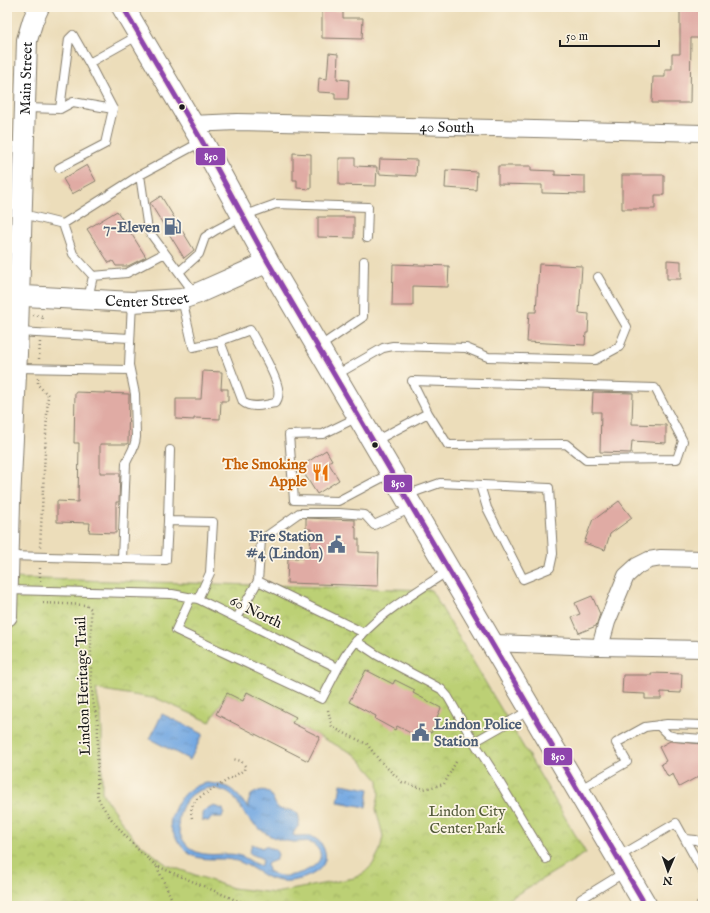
<svg xmlns="http://www.w3.org/2000/svg" width="710" height="913" viewBox="0 0 710 913" font-family="'IM FELL English',serif">
<defs>
<pattern id="park-crowns" width="20" height="18" patternUnits="userSpaceOnUse"><rect width="20" height="18" fill="#bcd074"/><path d="M2 6a3 3 0 1 1 6 0M12 15a3 3 0 1 1 6 0" fill="none" stroke="#a1b264"/></pattern>
<pattern id="water-ripples" width="26" height="14" patternUnits="userSpaceOnUse"><rect width="26" height="14" fill="#75a9e2"/><path d="M2 4q2-2 4 0t4 0M15 11q2-2 4 0t4 0" fill="none" stroke="#5f89b6"/></pattern>
</defs>
<rect width="100%" height="100%" fill="#fcf5e5"/>
<filter id="ink" filterUnits="userSpaceOnUse"><feTurbulence type="fractalNoise" baseFrequency=".025" numOctaves="2"/><feDisplacementMap in="SourceGraphic" scale="8" xChannelSelector="R" yChannelSelector="G"/><feConvolveMatrix kernelMatrix="1 2 1 2 8 2 1 2 1" color-interpolation-filters="sRGB"/></filter>
<filter id="wash" filterUnits="userSpaceOnUse"><feTurbulence type="fractalNoise" baseFrequency=".012" numOctaves="4" result="noise"/><feDisplacementMap in="SourceGraphic" scale="16" xChannelSelector="R" yChannelSelector="G"/><feGaussianBlur stdDeviation="0.9" result="paint"/><feColorMatrix in="noise" values="0 0 0 0 0 0 0 0 0 0 0 0 0 0 0 0 0 1.4 0 .05"/><feComposite in="paint" operator="in"/></filter>
<g filter="url(#wash)">
<rect width="100%" height="100%" fill="#ecddba"/>
<path fill="url(#park-crowns)" stroke="#6c7648" fill-rule="evenodd" d="M8 578 431 590 586 853 502 903 500 906H7ZM96 689 158 699 210 722 227 693 243 701 247 692 295 717 292 723 356 755 378 780 379 794 376 809 383 836 380 850 373 864 364 873 354 878 275 893 232 888 167 865 135 840 107 801 102 792V733L101 716Z"/>
<path fill="url(#water-ripples)" stroke="#48627f" fill-rule="evenodd" d="M162 714 203 734 190 760 150 739Z
M207 783C231 785 234 790 248 808V803L251 795C274 780 271 805 280 809 288 812 288 807 298 814 302 829 296 825 293 835L295 836C300 836 305 835 310 836 315 838 320 841 322 845 337 870 300 883 281 881 266 880 255 868 240 862 214 853 194 870 176 838 168 824 169 823 175 808 181 794 192 785 207 783ZM213 788C235 792 235 800 246 816 252 823 260 830 267 834 275 839 284 841 294 842 301 842 309 840 314 845 336 863 295 878 280 876 276 875 272 873 268 871L267 865 268 863 276 860 278 855 276 850 265 846 262 848 252 844 249 853 261 858 263 861 260 866C252 863 246 857 238 855 222 852 203 859 190 848 166 828 182 787 213 788Z
M341 784 369 789 366 807 338 802Z
M212 806 217 807 223 809 224 813 222 817H213L208 821 202 820V813L207 808Z"/>
<g id="blocks">
<path fill="#e0aba4" d="M680 7H703V38H691L690 103H652L653 77H665V69H672V54H680Z
M322 10 343 11V18H363L362 39 322 38Z
M329 53 338 54 337 79 349 80 348 99H335V93L318 92 319 78 327 79Z
M293 153 311 154V189L297 188V180H293Z
M339 158H355V166L377 167 376 186 339 185Z
M380 159 417 160 416 176 379 174Z
M87 165 96 181 72 194 63 179Z
M498 166H531V170L555 171V175L585 176V194L542 193V185L498 184Z
M446 170 477 172 476 190 445 188Z
M622 175H664V195H655V209H622Z
M161 196 194 250 184 258 150 203Z
M117 211 146 257 128 266H116L113 261 109 263 87 229Z
M318 217H354V238L318 237Z
M667 260 681 261V279H667Z
M393 264 449 266 448 287 413 286V306H392Z
M539 264 582 266 579 313 589 314 588 333H586L585 345 527 342 529 312H536Z
M203 371 222 372 221 389H228V401H221L220 419 194 418V420L176 419V399H201Z
M75 392 129 394 128 444H100V473H120L119 502H116V533L89 532 90 523 57 522V501L78 502 79 443H74Z
M593 392 633 393 632 424 666 425V443L632 441 631 453 600 452 601 412H592Z
M326 450 332 460 328 462 339 480 317 494 300 467Z
M619 501 632 518 610 534 605 550 584 543 593 519H595Z
M306 518 355 520V527L356 528V539H359V552L379 553 378 586 287 583 288 558H304V550L310 551 311 529H306Z
M592 596 600 614 596 626 579 633 572 617 580 614 575 603Z
M366 670 393 684 395 680 415 690 413 693 441 708 437 717 439 718 431 733 429 732 424 740 397 726 395 730 375 719 376 716 349 702Z
M651 673 682 674 681 693 661 692V699H645V694L622 693 623 675H652Z
M247 692 296 717 292 723 320 737 308 761 216 714 227 693 243 701Z
M670 741 702 744 703 774 679 787 673 774 668 777 661 764 666 761 659 747Z"/>
</g>
</g>
<g filter="url(#ink)">
<use href="#blocks" fill-opacity="0" stroke="#847c6b" stroke-width="1"/>
<g fill="none" stroke-linecap="round" stroke-linejoin="round">
<defs>
<path id="service" d="M26 108 60 109 69 39 73 35 89 63 139 35
M60 109 73 102 113 109
M59 168 105 144 113 109 89 63
M23 214 63 224 140 175
M63 224 73 254 93 276 127 273 165 253
M179 272 199 254 205 237 216 230 243 216 276 204 368 207 367 238
M195 294 148 230 140 175 201 142
M88 299 93 276
M182 299 193 347 220 341 243 402C251 409 266 405 275 403 279 399 279 394 278 388 275 372 258 345 250 330L220 341
M18 332 130 338
M319 347 363 317 364 261
M17 368 130 370
M336 375 383 348 393 346 466 348 488 357 595 360 619 347 627 327 598 277
M358 417 323 434 289 435 294 500 338 501 391 473
M375 441 428 413 448 445 566 444 586 460 677 459 683 441 655 388 412 381 428 413
M406 495 440 483 549 488 553 554 550 568 523 579 487 508 480 485
M168 521 170 450
M8 556 166 560 168 521 213 522 210 573 198 599
M122 559 126 463C130 453 135 449 136 437L135 394 129 365 132 302
M8 590 172 594 198 599 338 668C361 623 406 599 448 571
M191 597 176 630 322 699 338 668
M237 618 258 581
M362 632 258 581 261 540 299 513H339L365 515 374 525 412 508
M356 641 377 655 441 689 448 697 474 742 530 710
M658 725 668 735 676 737 703 739
M474 742 494 773 546 859
M579 790 627 762 616 743 645 727 667 724 703 725
M685 839 696 840 703 843
M618 857 676 823 703 872
M585 906 581 899 625 872
M700 906 703 905"/>
<g id="minor">
<path id="s1" d="M191 124 237 122 703 133"/>
<path d="M703 559 661 558 649 560 637 566 626 576 607 622 600 647 703 649"/>
<path d="M493 643 600 647"/>
</g>
<g id="tertiary">
<path id="s2" d="M7 295 132 302 182 299 196 294 268 262"/>
<path id="s3" d="M7 616 10 502 18 332 27 40 33 20 39 7"/>
</g>
<path id="primary" d="M123 7 202 141 268 262 646 906"/>
</defs>
<use href="#service" stroke="#847c6b" stroke-width="10"/>
<use href="#minor" stroke="#847c6b" stroke-width="18"/>
<use href="#tertiary" stroke="#847c6b" stroke-width="22"/>
<use href="#primary" stroke="#847c6b" stroke-width="24"/>
<path stroke="#847c6b" stroke-width="2.5" stroke-dasharray="1 3" stroke-linecap="butt" d="M33 315 43 316 42 323
M39 359 40 342
M38 378V385L48 395 40 547
M40 581V566
M43 603 86 605 91 609V680L93 701 98 725 97 794C101 812 141 855 157 866L238 901 260 905 307 906
M328 710 332 727 367 744 379 760 402 782 424 789 444 784 457 760
M192 818C190 810 192 805 197 799L244 770 245 766 241 761 233 759
M157 867 175 906"/>
<use href="#service" stroke="#fff" stroke-width="8"/>
<use href="#minor" stroke="#fff" stroke-width="16"/>
<use href="#tertiary" stroke="#fff" stroke-width="20"/>
<use href="#primary" stroke="#fff" stroke-width="22"/>
<defs>
<path id="bus-1" d="M123 7 202 141 268 262 646 906"/>
</defs>
<use href="#bus-1" stroke="#fcf5e5" stroke-width="8"/>
<use href="#bus-1" stroke="#8e44ad" stroke-width="5"/>
</g>
</g>
<defs>
<symbol id="fuel-bare" viewBox="-9 -9 18 18"><path d="M-5.5-6h7V0h2V4h1.3V-2.5L3-4.5l.8-.8L6-3V5H2.5V1h-1V6h-7ZM-4.2-4.7v3.2H.2V-4.7Z" fill="#5c6f8a" stroke="#fcf5e5" stroke-width="2.5" paint-order="stroke"/></symbol>
<symbol id="restaurant-bare" viewBox="-9 -9 18 18"><path d="M-5-6h1v4h1v-4h1v4h1v-4h1v5L-1.5 .5V6h-2V.5L-5-1ZM5-6V6H3V1.5H1.5Q1.5-4 5-6Z" fill="#e8710a" stroke="#fcf5e5" stroke-width="2.5" paint-order="stroke"/></symbol>
<symbol id="civic-bare" viewBox="-9 -9 18 18"><path d="M-.6-6.5H3V-4.5H.6V-3L4-1V1h2V6H-6V1h2V-1L-.6-3ZM-1.2 2.5V6h2.4V2.5Z" fill="#5c6f8a" stroke="#fcf5e5" stroke-width="2.5" paint-order="stroke"/></symbol>
</defs>
<g fill-rule="evenodd">
<use href="#fuel-bare" x="160" y="214" width="25" height="25"/>
<use href="#restaurant-bare" x="308" y="460" width="25" height="25"/>
<use href="#civic-bare" x="324" y="532" width="25" height="25"/>
<use href="#civic-bare" x="408" y="720" width="25" height="25"/>
</g>
<g fill="#1c1c1c" stroke="#fcf5e5" stroke-width="1.5">
<circle cx="182" cy="107" r="3.5"/>
<circle cx="375" cy="445" r="3.5"/>
</g>
<g text-anchor="middle" dominant-baseline="central" stroke-width="3.5" stroke-linejoin="round" paint-order="stroke">
<g font-size="15" fill="#1c1c1c" stroke="#fcf5e5">
<text stroke="none"><textPath href="#s3" startOffset="538">Main Street</textPath></text>
<text stroke="none"><textPath href="#s1" startOffset="256">40 South</textPath></text>
<text stroke="none"><textPath href="#s2" startOffset="140">Center Street</textPath></text>
<text transform="translate(256 612) rotate(26)">60 North</text>
<text transform="translate(83 686) rotate(-92)">Lindon Heritage Trail</text>
</g>
<g font-size="15" font-weight="bold" fill="#4e5e75" stroke="#fcf5e5" text-anchor="end">
<text x="160" y="227">7-Eleven</text>
<text x="323" y="536">Fire Station<tspan x="323" dy="17">#4 (Lindon)</tspan></text>
<text x="434" y="724" text-anchor="start">Lindon Police<tspan x="434" dy="17">Station</tspan></text>
</g>
<g font-size="15" font-weight="bold" fill="#c56008" stroke="#fcf5e5" text-anchor="end">
<text x="307" y="464">The Smoking<tspan x="307" dy="17">Apple</tspan></text>
</g>
<g font-size="15" fill="#545b3b" stroke="#fcf5e5">
<text x="467" y="811">Lindon City<tspan x="467" dy="17">Center Park</tspan></text>
</g>
</g>
<g stroke="#fcf5e5" stroke-width="1.5">
<rect x="195" y="147" width="31" height="19" rx="4" fill="#8e44ad"/>
<rect x="383" y="474" width="30" height="19" rx="4" fill="#8e44ad"/>
<rect x="543" y="747" width="30" height="19" rx="4" fill="#8e44ad"/>
</g>
<g font-size="11" text-anchor="middle" font-weight="bold" fill="#fff">
<text x="211" y="160">850</text>
<text x="398" y="487">850</text>
<text x="558" y="760">850</text>
</g>
<rect width="710" height="913" fill="none" stroke="#fcf5e5" stroke-width="24"/>
<g transform="translate(668 871) rotate(182)" stroke="#fcf5e5" stroke-width="3" paint-order="stroke">
<path d="M0-3L7 15L0 10L-7 15Z" fill="#1c1c1c"/>
<text y="-6" font-size="11" font-weight="bold" text-anchor="middle" fill="#1c1c1c">N</text>
</g>
<path d="M560 40v6h99v-6" fill="none" stroke="#1c1c1c" stroke-width="2"/>
<text x="566" y="40" font-size="12" fill="#1c1c1c" stroke="#fcf5e5" stroke-width="3" paint-order="stroke">50 m</text>
</svg>
